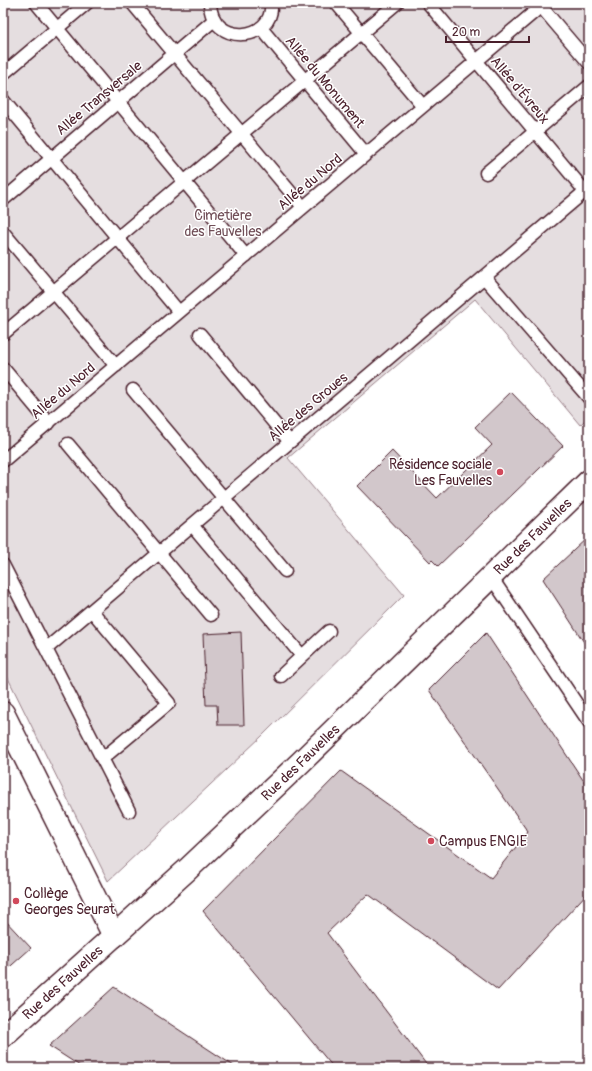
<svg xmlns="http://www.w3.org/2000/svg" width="592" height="1071" viewBox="0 0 592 1071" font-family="Pangolin,sans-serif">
<rect width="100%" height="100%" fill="#fff"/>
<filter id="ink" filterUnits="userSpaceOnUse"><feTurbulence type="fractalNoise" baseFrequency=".025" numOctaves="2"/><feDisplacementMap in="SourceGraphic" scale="8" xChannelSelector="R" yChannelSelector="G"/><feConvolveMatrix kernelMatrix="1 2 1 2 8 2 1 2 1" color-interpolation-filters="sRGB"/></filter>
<g filter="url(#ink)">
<path fill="#e5dee0" stroke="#987e86" d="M3 3H589V416L580 425 475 299 288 458 404 595 261 737 108 881 3 668Z"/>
<path fill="#d2c7cb" stroke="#4a1f2b" d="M511 392 563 446 438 566 432 560 430 562 357 486 392 451 437 498 492 445 475 427Z
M589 536V650L543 579Z
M241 632 244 725H218L217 705H206L203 634Z
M486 633 589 789V891L498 990 368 894 327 933 429 1068H334L203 911 341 771 491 878 528 832 429 690Z
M3 918 31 948 3 973Z
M114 987 237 1068H83L49 1046Z"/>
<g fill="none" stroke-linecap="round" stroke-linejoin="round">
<defs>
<path id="service" d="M36 3 246 256
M132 3 303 207
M210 3C211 47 275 42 271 3
M336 3 423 106
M428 3 589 196
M538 3 589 63
M261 28 366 154
M3 74 87 3
M3 100 179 312
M486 173 589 86
M3 200 214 20
M3 232 116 366
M484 277 589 398
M3 334 397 3
M200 334 290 442
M3 368 49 423
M133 390 285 571
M68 444 211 615
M3 461 545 3
M192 525 302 656
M3 565 129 811
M491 577 589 722
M92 611 169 703 102 759
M46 649 589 188
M281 676 329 631"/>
<g id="minor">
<path d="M3 713 114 936"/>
<path id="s1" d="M3 1036 188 869 301 762 589 481"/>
</g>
</defs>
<use href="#service" stroke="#4a1f2b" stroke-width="15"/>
<use href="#minor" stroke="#4a1f2b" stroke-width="25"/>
<use href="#service" stroke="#fff" stroke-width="12"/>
<use href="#minor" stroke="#fff" stroke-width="22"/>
</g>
</g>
<g fill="#d1495b" stroke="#fff" stroke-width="1.5">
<circle cx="500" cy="472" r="4"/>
<circle cx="431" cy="841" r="4"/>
<circle cx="16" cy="901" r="4"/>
</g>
<g text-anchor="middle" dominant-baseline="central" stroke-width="3" stroke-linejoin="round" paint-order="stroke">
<g font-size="14" fill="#4a1f2b" stroke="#fff">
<text transform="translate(325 82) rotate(50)">Allée du Monument</text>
<text transform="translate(520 90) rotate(50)">Allée d'Évreux</text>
<text transform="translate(99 98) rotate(-40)">Allée Transversale</text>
<text transform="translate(310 182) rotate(-40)">Allée du Nord</text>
<text transform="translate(63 391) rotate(-40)">Allée du Nord</text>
<text transform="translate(308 407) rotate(-40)">Allée des Groues</text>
<text stroke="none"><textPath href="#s1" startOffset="728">Rue des Fauvelles</textPath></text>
<text stroke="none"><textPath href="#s1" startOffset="404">Rue des Fauvelles</textPath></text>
<text stroke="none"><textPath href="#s1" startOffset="80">Rue des Fauvelles</textPath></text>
</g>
<g font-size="14" fill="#714f58" stroke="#fff">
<text x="223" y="215">Cimetière<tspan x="223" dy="16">des Fauvelles</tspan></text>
</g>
<g font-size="14" fill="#4a1f2b" stroke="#fff" text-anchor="start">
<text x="492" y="464" text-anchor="end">Résidence sociale<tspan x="492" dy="16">Les Fauvelles</tspan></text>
<text x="439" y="841">Campus ENGIE</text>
<text x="24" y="893">Collège<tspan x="24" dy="16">Georges Seurat</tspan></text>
</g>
</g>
<rect width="592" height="1071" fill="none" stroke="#fff" stroke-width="16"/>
<rect x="8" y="8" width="576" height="1055" fill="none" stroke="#4a1f2b" stroke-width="1.5" filter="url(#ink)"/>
<path d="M446 36v6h83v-6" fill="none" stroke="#4a1f2b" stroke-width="2"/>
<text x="452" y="36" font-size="12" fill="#4a1f2b" stroke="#ffffff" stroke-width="3" paint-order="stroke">20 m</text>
</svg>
